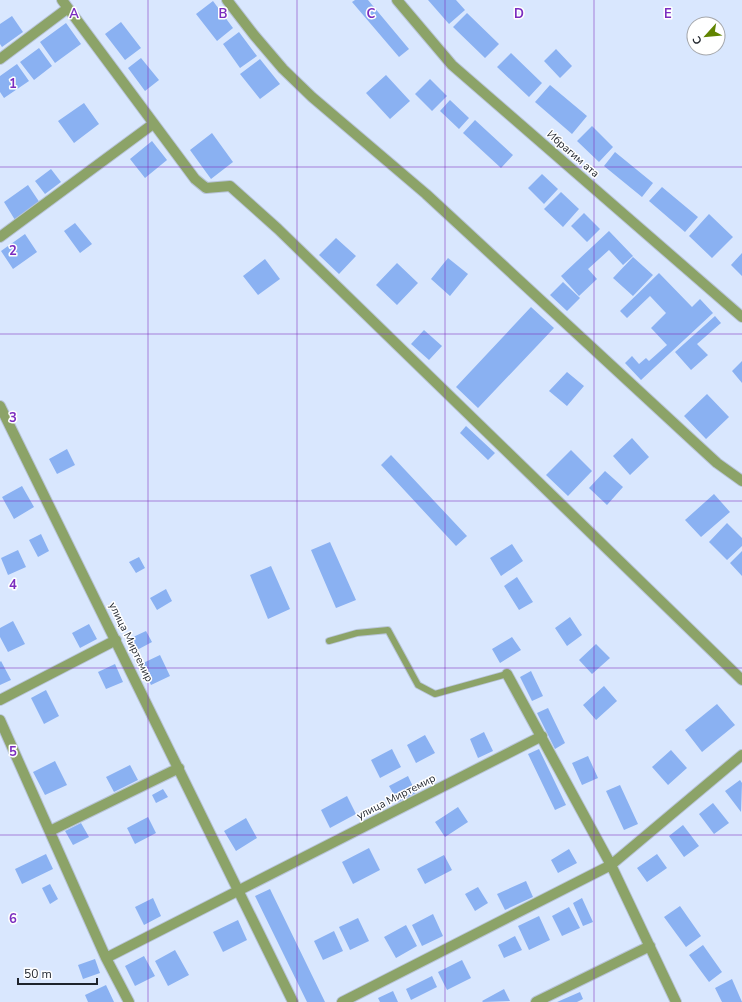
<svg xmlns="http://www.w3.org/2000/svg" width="742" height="1002" viewBox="0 0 742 1002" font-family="'Nunito Sans',sans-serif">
<rect width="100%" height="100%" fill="#d9e7fe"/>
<path fill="#8ab1f2" d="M355 0H368L409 49 399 57 352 2Z
M428 0H456L465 10 449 24Z
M213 1 233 28 217 41 196 14Z
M467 13 499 44 485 58 453 27Z
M12 16 23 32 2 47 0 44V24Z
M121 22 141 48 125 60 105 34Z
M66 23 81 44 55 63 40 42Z
M239 32 257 56 240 68 223 44Z
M39 48 52 66 34 80 20 62Z
M556 49 572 66 560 78 544 61Z
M511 53 542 83 529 97 497 67Z
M141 58 159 80 145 91 128 68Z
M260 59 280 84 260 99 240 74Z
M17 64 29 81 4 98 0 92V76Z
M386 75 410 101 390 119 366 93Z
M430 79 447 96 432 111 415 94Z
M550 85 587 116 572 134 535 102Z
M450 100 469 118 459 129 440 111Z
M84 103 99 124 74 143 58 121Z
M475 120 513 155 501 168 463 133Z
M592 126 613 147 599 162 577 141Z
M212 133 233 162 211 179 190 150Z
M152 141 167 160 145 178 130 159Z
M615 152 653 183 642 197 604 166Z
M51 169 61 182 45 194 35 181Z
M542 174 558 189 544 204 528 188Z
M28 185 40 203 15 220 4 202Z
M662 187 698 217 685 232 649 201Z
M561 192 579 209 563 227 544 209Z
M584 213 600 229 587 242 571 226Z
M709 214 733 237 712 258 689 236Z
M75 223 92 244 80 253 64 231Z
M609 231 633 256 623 265 609 250 588 269 597 279 579 296 561 276Z
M25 234 37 252 13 269 1 251Z
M336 238 356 256 339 274 319 255Z
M742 253V276L731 265Z
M633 257 653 275 633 296 613 278Z
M448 258 468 274 450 296 431 279Z
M265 259 280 279 258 295 243 276Z
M397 263 418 283 397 305 376 285Z
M659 273 692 307 700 299 713 313 641 380 625 363 632 356 639 364 646 358 649 361 667 345 651 328 666 313 650 296 627 318 620 311Z
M563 282 580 298 567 311 550 295Z
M531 307 554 328 478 408 456 387Z
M715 316 721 323 697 344 708 355 691 370 675 352Z
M424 330 442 346 429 360 411 344Z
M742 361V383L732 371Z
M567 372 584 386 567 406 549 391Z
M707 394 729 417 706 439 684 416Z
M466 426 495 453 488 460 460 433Z
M632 438 649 457 630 475 613 456Z
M67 449 75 465 57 474 49 459Z
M571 450 592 471 568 496 546 475Z
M391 455 467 536 456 546 381 465Z
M605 471 623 487 607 505 589 488Z
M22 486 34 507 14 519 2 497Z
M714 494 730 512 701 537 685 520Z
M727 523 742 538V546L727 560 709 542Z
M41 534 49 551 38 557 29 540Z
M330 542 356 600 336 608 311 550Z
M512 544 523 561 501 576 490 558Z
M18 550 26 567 8 575 1 558Z
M742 551V576L730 563Z
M139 557 145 568 136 573 129 562Z
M271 566 290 609 268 619 250 575Z
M517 577 533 602 519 610 504 586Z
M166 589 172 601 157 610 150 598Z
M570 617 582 635 567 646 555 628Z
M13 621 25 644 8 652 0 637V628Z
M89 624 97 639 80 648 72 633Z
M146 631 152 642 137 650 131 638Z
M512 637 521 650 500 663 492 649Z
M596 644 610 658 592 674 579 660Z
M160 655 170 676 151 685 141 664Z
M1 661 11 680 0 685V662Z
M115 664 123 682 106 689 98 672Z
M531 671 543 696 532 701 520 677Z
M604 686 617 701 596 720 583 705Z
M46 690 59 716 44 724 31 698Z
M717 704 735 725 702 752 685 730Z
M548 708 565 743 555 749 537 713Z
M484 732 493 751 478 758 470 739Z
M425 735 435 753 416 763 407 745Z
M392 749 401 767 380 778 371 760Z
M539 749 566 805 555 810 528 754Z
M671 750 687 768 668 785 652 767Z
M588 756 598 778 582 785 572 763Z
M55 761 67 785 45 795 33 772Z
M130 765 138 780 114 792 106 777Z
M408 776 416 793 398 802 389 786Z
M740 780 742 783 741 812 725 791Z
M620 785 638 824 624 830 606 791Z
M163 789 168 797 156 803 152 795Z
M347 796 356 814 330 828 321 810Z
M713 803 729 823 714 834 699 814Z
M458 807 468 822 445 837 435 822Z
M148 817 156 833 135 844 127 828Z
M246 818 257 838 236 851 224 831Z
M81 823 89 837 73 845 65 831Z
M683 825 699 846 684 857 669 836Z
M369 848 380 870 353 884 342 862Z
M569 849 577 863 558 873 551 860Z
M46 854 53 869 22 884 15 869Z
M657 854 667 868 647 882 637 868Z
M444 855 452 870 425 884 417 869Z
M526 881 533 897 505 910 497 894Z
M50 884 58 899 50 904 42 888Z
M478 887 488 903 475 911 465 894Z
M270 889 325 1002H307L255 896Z
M153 898 161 916 144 925 135 907Z
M582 898 593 922 583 926 573 903Z
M680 906 701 936 686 947 664 917Z
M569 907 580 928 562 936 552 916Z
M433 914 443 936 422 946 412 925Z
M539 916 550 940 529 950 518 926Z
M358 918 369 941 350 950 339 927Z
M238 920 247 940 223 952 213 932Z
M406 925 417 946 396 958 384 937Z
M334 931 343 951 323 960 314 941Z
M515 936 522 950 504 958 498 945Z
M703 945 722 972 709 982 689 955Z
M175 950 189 975 168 986 155 961Z
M144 956 155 976 135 986 125 966Z
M95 959 100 973 83 979 78 965Z
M462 960 471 978 447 990 438 972Z
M432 976 437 987 411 1000 406 989Z
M732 979 742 1002H722L715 988Z
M106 985 114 1002H88L85 995Z
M504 989 510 1001 483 1002 482 1001Z
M393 991 398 1002H380L378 998Z
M580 992 583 999 577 1002H557Z"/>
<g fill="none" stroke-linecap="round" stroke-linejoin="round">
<defs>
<path id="service" d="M329 641 357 633 388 630 418 685 435 694 507 674"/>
<path id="minor" d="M62 0 195 179 206 188 230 186 278 229 742 680
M227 0 254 35 283 69 312 97 426 194 692 440 717 463 742 481
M0 59 68 8
M0 237 153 124
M0 406 293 1002
M507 674 611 865 676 1002
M0 700 116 640
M0 720 106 958 129 1002
M50 831 179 768
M106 958 542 736
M342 1002 611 865 742 755
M536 1002 650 946"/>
<path id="tertiary" d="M397 0 452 65 742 317"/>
</defs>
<use href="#service" stroke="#b8c4d8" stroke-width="8"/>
<use href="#minor" stroke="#b8c4d8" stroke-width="12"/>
<use href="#tertiary" stroke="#b8c4d8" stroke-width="12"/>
<use href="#service" stroke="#8ca368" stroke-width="6"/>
<use href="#minor" stroke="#8ca368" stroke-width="10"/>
<use href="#tertiary" stroke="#8ca368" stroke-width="10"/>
</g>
<path fill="none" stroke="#7b2cbf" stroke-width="1" stroke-opacity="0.55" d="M148 0V1002M297 0V1002M445 0V1002M594 0V1002M0 167H742M0 334H742M0 501H742M0 668H742M0 835H742"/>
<g text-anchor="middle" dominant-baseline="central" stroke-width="3" stroke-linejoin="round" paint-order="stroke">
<g font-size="11" fill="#1f242c" stroke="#fff">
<text transform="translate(573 154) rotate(41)">Ибрагим ата</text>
<text transform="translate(131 642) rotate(64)">улица Миртемир</text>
<text transform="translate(396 797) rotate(-27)">улица Миртемир</text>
</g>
</g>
<g font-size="13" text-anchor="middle" font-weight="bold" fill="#7b2cbf" stroke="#fff" stroke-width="3" stroke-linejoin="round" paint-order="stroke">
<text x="74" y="18">A</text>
<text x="223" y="18">B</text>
<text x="371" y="18">C</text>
<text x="519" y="18">D</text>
<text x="668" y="18">E</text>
<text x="13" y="88">1</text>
<text x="13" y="255">2</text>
<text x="13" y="422">3</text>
<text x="13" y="589">4</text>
<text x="13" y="756">5</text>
<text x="13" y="923">6</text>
</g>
<g transform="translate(706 36) rotate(243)"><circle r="19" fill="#ffffff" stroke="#a5a7ab"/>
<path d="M0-3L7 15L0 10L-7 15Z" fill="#618400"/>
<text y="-6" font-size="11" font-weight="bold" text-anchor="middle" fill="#1f242c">С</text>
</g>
<path d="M18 978v6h79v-6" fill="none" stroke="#1f242c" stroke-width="2"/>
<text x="24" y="978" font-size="12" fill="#1f242c" stroke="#ffffff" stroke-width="3" paint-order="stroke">50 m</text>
</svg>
